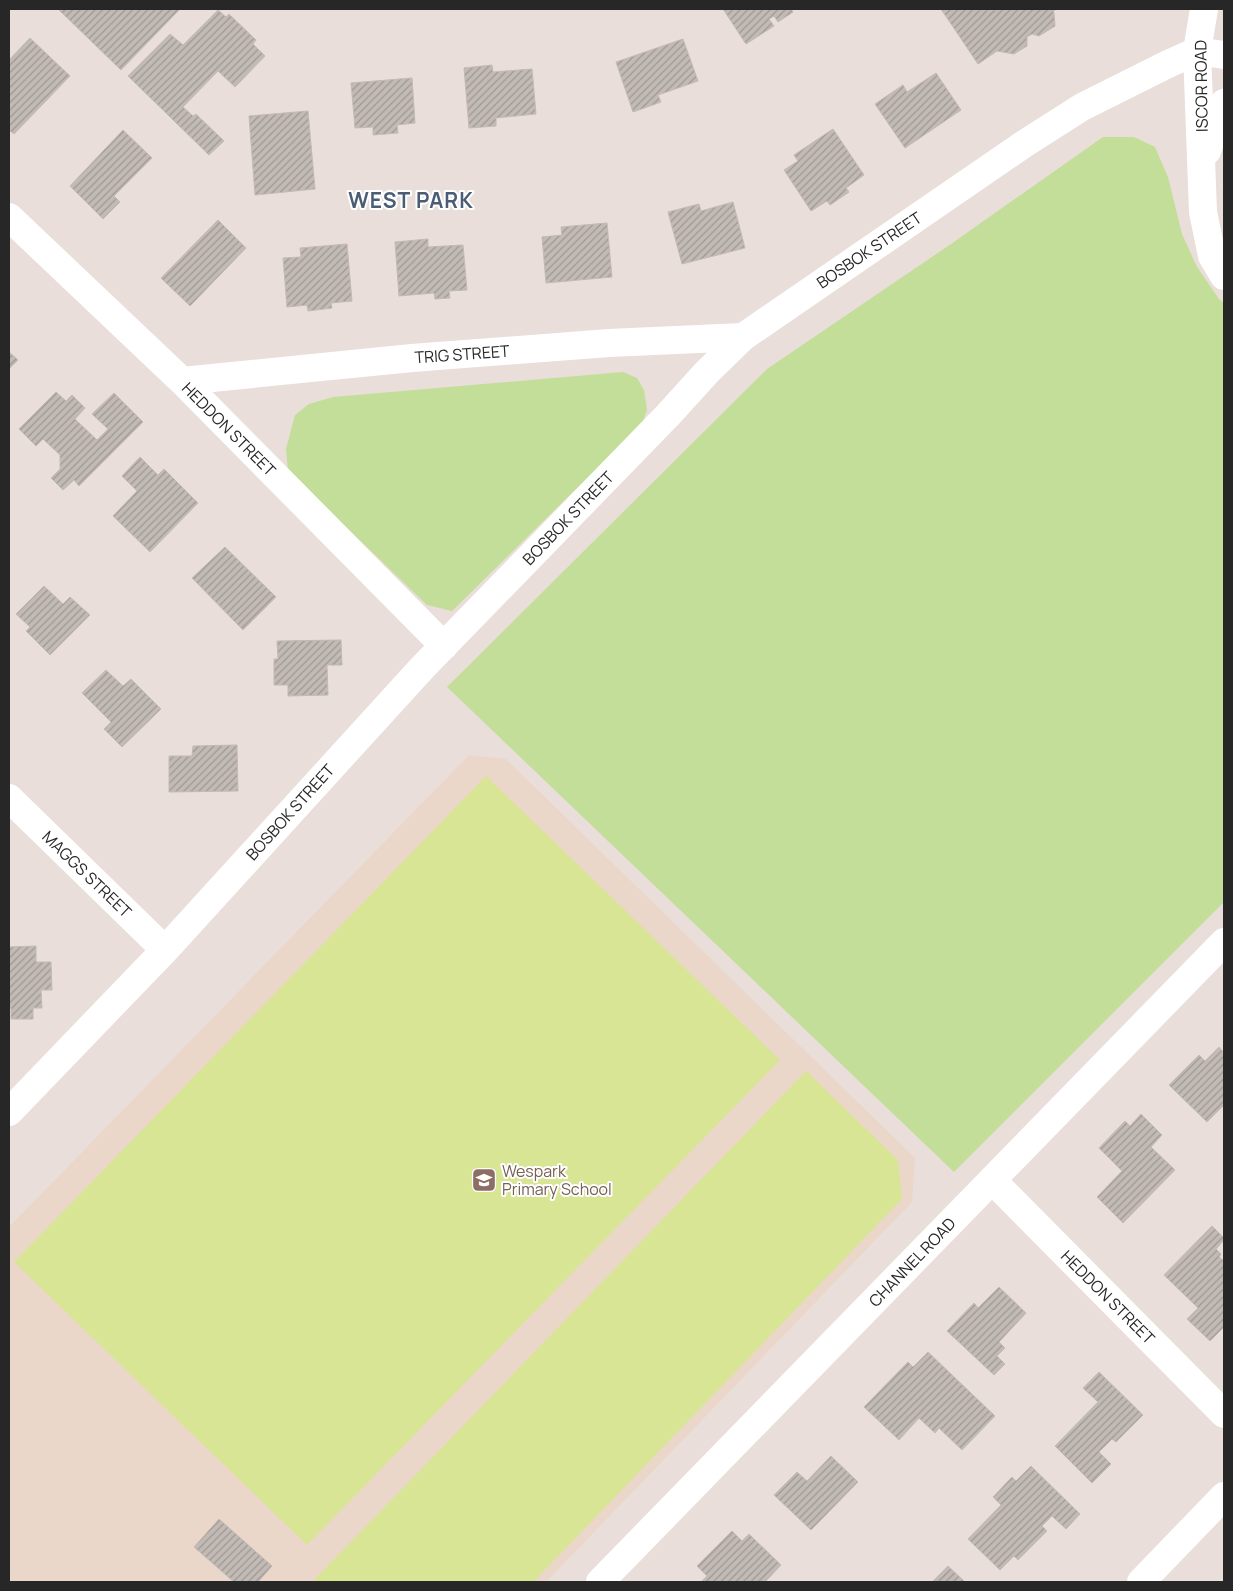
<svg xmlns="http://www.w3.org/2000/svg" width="1233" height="1591" viewBox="0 0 1233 1591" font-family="Manrope,sans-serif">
<defs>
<pattern id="building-hatch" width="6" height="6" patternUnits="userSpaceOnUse" patternTransform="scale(1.25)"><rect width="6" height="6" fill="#c2bab5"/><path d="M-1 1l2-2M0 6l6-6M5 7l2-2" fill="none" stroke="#9e9793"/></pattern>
</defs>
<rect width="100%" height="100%" fill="#e9ded9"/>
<path fill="#ebd7c9" d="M469 755 506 759 915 1158 912 1202 546 1582H9V1227Z"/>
<path fill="#c2de98" d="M1103 137H1134L1155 147 1168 177 1182 234 1197 267 1219 299 1224 303V902L954 1172 447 687 767 369 951 244Z
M623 372 637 378 644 390 647 410 642 424 452 611 427 605 288 471 286 449 295 415 309 404 333 397Z"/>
<path fill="#d7e594" d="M486 776 780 1060 307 1545 14 1262Z
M806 1071 898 1160 902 1199 533 1582H316L314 1580Z"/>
<path fill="url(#building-hatch)" stroke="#c4bab4" d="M58 9H180L121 70Z
M723 9H791L793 12 778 22 774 16 769 19 774 26 746 44Z
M941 9 978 10 1057 9 1053 11 1054 13 1055 26 1039 36 1032 34 1027 37V46L1014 54 997 51 978 64Z
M218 10 226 17 229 14 256 40 253 44 265 56 235 87 218 71 183 107 193 116 196 114 224 141 209 155 128 76 170 34 183 45Z
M30 38 70 76 14 134 9 130V60Z
M683 39 698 81 658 95 661 102 633 112 616 62Z
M492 65 493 72 532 69 536 114 496 118V126L469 128 464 68Z
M936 73 961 110 905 148 875 104 903 85 907 92Z
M412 78 415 123 397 125 398 133 373 135V127L355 128 351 83Z
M308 111 315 189 255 195 249 116Z
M833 129 864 175 846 188 849 192 830 205 827 201 811 211 784 170 798 161 794 155Z
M123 130 152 158 114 196 120 202 103 219 70 186Z
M733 202 745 248 682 264 668 212 699 204 701 211Z
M218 220 246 248 190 306 161 278Z
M607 223 612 277 546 283 542 237 562 235 561 227Z
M428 239V247L463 245 467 290 449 291 450 298 435 299 434 293 399 296 395 242Z
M347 244 352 301 331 303 332 308 308 311 307 305 287 307 283 258 301 257 300 248Z
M9 352 18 360 9 369Z
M56 392 66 401 72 395 85 408 75 419 97 440 108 429 92 414 114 393 143 422 79 486 74 480 63 490 51 478 60 469V455L43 439 36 446 19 429Z
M140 457 158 475 164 469 198 503 150 552 113 516 137 491 122 476Z
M225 547 276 597 243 630 192 578Z
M44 586 63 604 70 597 90 615 50 655 26 631 30 627 16 614Z
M341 640 342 665H327L328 695 288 696V685H274V659H278L277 641Z
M106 670 123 686 131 679 161 709 122 747 104 729 111 722 82 693Z
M237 745 238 791 169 792V756H192L193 746Z
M36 946V962H51L52 990H41L42 1008H33V1019H11V1008H9V947Z
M1219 1047 1224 1053V1105L1207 1122 1169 1085 1199 1055 1205 1061Z
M1141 1114 1162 1135 1151 1147 1175 1170 1123 1223 1097 1197 1122 1171 1099 1148 1125 1121 1130 1126Z
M1212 1226 1224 1238V1240L1216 1249 1221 1254 1219 1257 1224 1261V1327L1210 1341 1187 1319 1198 1308 1164 1275Z
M999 1287 1026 1313 999 1342 1005 1348 997 1356 1005 1364 994 1375 947 1331 974 1303 978 1308Z
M928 1352 995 1416 962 1450 939 1428 935 1433 919 1418 899 1440 864 1407 908 1362 913 1367Z
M1099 1372 1143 1415 1116 1442 1112 1439 1099 1452 1111 1464 1092 1483 1055 1446 1098 1402 1083 1388Z
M831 1456 858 1482 811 1530 774 1495 797 1472 807 1481Z
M1031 1466 1080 1514 1066 1529 1052 1516 1042 1526 1047 1531 1018 1560 1014 1556 1000 1570 968 1539 1001 1505 993 1497 1012 1477 1016 1481Z
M219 1519 272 1566 258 1582H234L194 1547Z
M732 1531 742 1541 749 1534 781 1565 765 1582H701L707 1576 697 1566Z
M948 1566 965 1582H932Z"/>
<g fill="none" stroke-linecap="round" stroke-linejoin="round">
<path stroke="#fff" stroke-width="28" d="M1204 9 1197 51 1203 212 1212 256 1224 276
M1207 151 1224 103
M9 217 182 381 444 646
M182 381 412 358 609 343 743 337
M9 798 165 950
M9 1112 165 950 422 668 668 415 707 372 743 337 1024 144 1082 107 1168 64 1197 51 1224 55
M993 1181 1224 1414
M600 1582 1224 942
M1141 1582 1224 1496"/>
</g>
<defs>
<symbol id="school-square" viewBox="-11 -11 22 22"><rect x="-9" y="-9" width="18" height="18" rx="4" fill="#8d6e63" stroke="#fff"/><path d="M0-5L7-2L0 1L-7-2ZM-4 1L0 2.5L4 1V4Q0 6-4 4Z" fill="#fff"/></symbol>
</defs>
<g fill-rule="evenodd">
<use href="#school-square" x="470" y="1166" width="28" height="28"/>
</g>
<g text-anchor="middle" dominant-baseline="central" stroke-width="4" stroke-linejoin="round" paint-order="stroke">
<g font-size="16" fill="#272727" stroke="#fff">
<text transform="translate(1201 86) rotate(-91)">ISCOR ROAD</text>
<text transform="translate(869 250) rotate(-34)">BOSBOK STREET</text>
<text transform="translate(462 354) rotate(-4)">TRIG STREET</text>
<text transform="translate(229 429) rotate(45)">HEDDON STREET</text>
<text transform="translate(568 518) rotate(-46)">BOSBOK STREET</text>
<text transform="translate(290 812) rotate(-48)">BOSBOK STREET</text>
<text transform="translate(87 874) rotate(44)">MAGGS STREET</text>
<text transform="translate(912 1262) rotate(-46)">CHANNEL ROAD</text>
<text transform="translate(1108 1297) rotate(45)">HEDDON STREET</text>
</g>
<g font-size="16" fill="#785e54" stroke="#fff" text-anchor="start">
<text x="502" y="1171">Wespark<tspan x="502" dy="18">Primary School</tspan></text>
</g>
<g font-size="21" font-weight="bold" letter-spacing="1" fill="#4b5d75" stroke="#fff">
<text x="411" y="200">WEST PARK</text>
</g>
</g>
<rect width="1233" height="1591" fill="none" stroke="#272727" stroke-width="20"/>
</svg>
